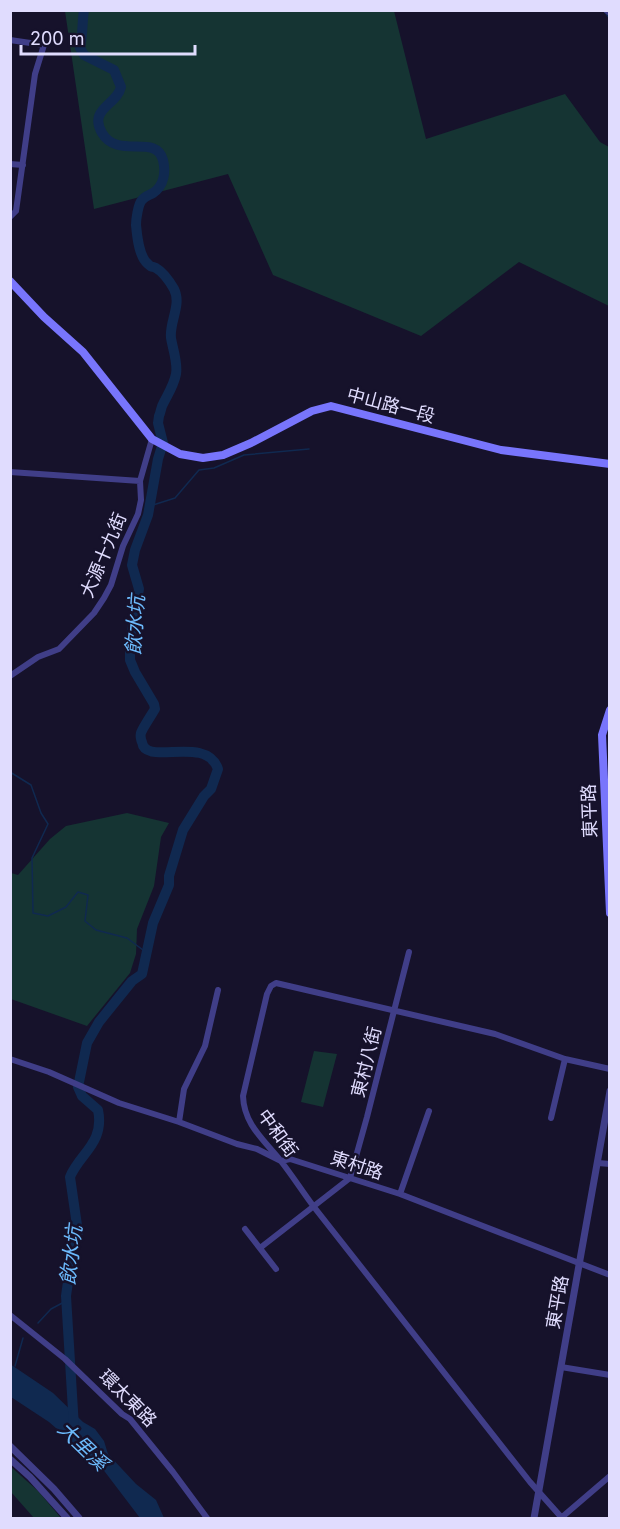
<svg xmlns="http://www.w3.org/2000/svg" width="620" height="1529" viewBox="0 0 620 1529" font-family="Inter,'Noto Sans TC',sans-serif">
<rect width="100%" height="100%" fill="#16122b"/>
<path fill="#153433" d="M65 11H394L426 139 565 94 600 142 609 147V306L519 262 421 336 273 275 228 174 94 209Z
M127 813 169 823 161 837 154 886 137 929 136 954 130 973 87 1026 11 999V873L18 875 50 839 66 826Z
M314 1051 337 1054 323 1107 301 1102Z
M10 1466 38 1491 61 1518H34L11 1492Z"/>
<path fill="#102950" d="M10 1364 53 1393 83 1422 95 1429 104 1441 108 1454 136 1484 156 1500 164 1518H140L102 1468 49 1422 11 1397Z"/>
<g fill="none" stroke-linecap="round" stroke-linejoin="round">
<path stroke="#102950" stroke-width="1.5" d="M604 11 610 19
M150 506 175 498 199 470 214 468 244 455 309 449
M10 772 31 785 41 813 48 824 32 858 33 913 48 916 66 907 78 892 88 895 85 921 96 930 127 938 147 953
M38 1323 51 1309 66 1301
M15 1366 23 1338"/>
<path stroke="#102950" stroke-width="10" d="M74 1427 66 1296 73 1246 78 1232 70 1177C79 1154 105 1143 98 1110L82 1096 78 1087 87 1043 99 1022 132 981 142 974 153 923 169 885V876L183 830 204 796 211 789 218 769C206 734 145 767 142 742 141 741 140 734 141 733 142 729 152 714 155 709L154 704 135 672 130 660V642L139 589 132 565 135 550 148 515 158 459 163 443 158 423 159 416C161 412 161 407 163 404 168 394 174 385 176 374 178 363 173 350 171 338 169 322 182 305 174 289 170 282 163 272 156 268 150 265 153 269 148 264 139 257 137 236 136 225 136 220 138 204 142 200 145 196 150 195 153 193 164 186 166 172 163 160 156 133 118 160 102 133 88 109 117 105 121 87L114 70 84 55 80 48C83 34 82 23 84 10"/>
<path stroke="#403e88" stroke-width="6" d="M606 10 610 13
M10 40 44 45 35 74 16 211 10 217
M10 164 23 165
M10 472 140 481
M10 676 38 657 59 649 94 613 104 598 111 585 123 546 138 514 141 500 140 481 152 439
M10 1059 49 1072 119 1103 179 1122 237 1144 257 1149 281 1161 290 1159 400 1194 610 1275
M551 1118 565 1059
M179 1122 184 1089 205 1046 218 990
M598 1163 610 1164
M400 1194 429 1111
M245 1229 276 1269
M260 1248 350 1178 367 1117 409 952
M10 1315 65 1359 122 1414 130 1419 173 1472 207 1518
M561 1367 610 1375
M561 1518 610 1476
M562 1518 530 1482 314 1207C302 1191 292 1175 280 1160 263 1139 244 1124 243 1096L267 994 271 986 276 983 495 1034 565 1059 610 1069"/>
<path stroke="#403e88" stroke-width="7" d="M10 1446 54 1489 79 1518
M10 1459 30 1477 67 1518
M534 1518 610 1091"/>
<path stroke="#7875fc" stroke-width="8" d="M10 281 44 317 83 352 152 439 180 454 203 458 223 455 251 443 312 411 331 406 501 450 610 464
M610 710 602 735 610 913"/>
</g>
<g text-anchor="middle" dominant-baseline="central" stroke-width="5" stroke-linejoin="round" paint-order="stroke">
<g font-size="18" fill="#e0dcfe" stroke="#16122b">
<text transform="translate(391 405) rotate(15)">中山路一段</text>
<text transform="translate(103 555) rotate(-67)">大源十九街</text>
<text transform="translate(589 811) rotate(-92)">東平路</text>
<text transform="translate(366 1062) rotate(-76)">東村八街</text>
<text transform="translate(278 1133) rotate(54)">中和街</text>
<text transform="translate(357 1165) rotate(18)">東村路</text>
<text transform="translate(557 1302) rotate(-80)">東平路</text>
<text transform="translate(128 1398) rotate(45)">環太東路</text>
</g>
<g font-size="20" font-style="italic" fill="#6cbafc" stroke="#16122b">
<text transform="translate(135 625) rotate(-86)">飲水坑</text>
<text transform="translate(71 1255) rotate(-83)">飲水坑</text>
<text transform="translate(83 1446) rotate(44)">大里溪</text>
</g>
</g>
<rect width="620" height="1529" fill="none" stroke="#e0dcfe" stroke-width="24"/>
<path d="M21 45v9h174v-9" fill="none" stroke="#e0dcfe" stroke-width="3"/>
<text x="30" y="45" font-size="18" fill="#e0dcfe" stroke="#16122b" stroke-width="4.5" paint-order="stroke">200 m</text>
</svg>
